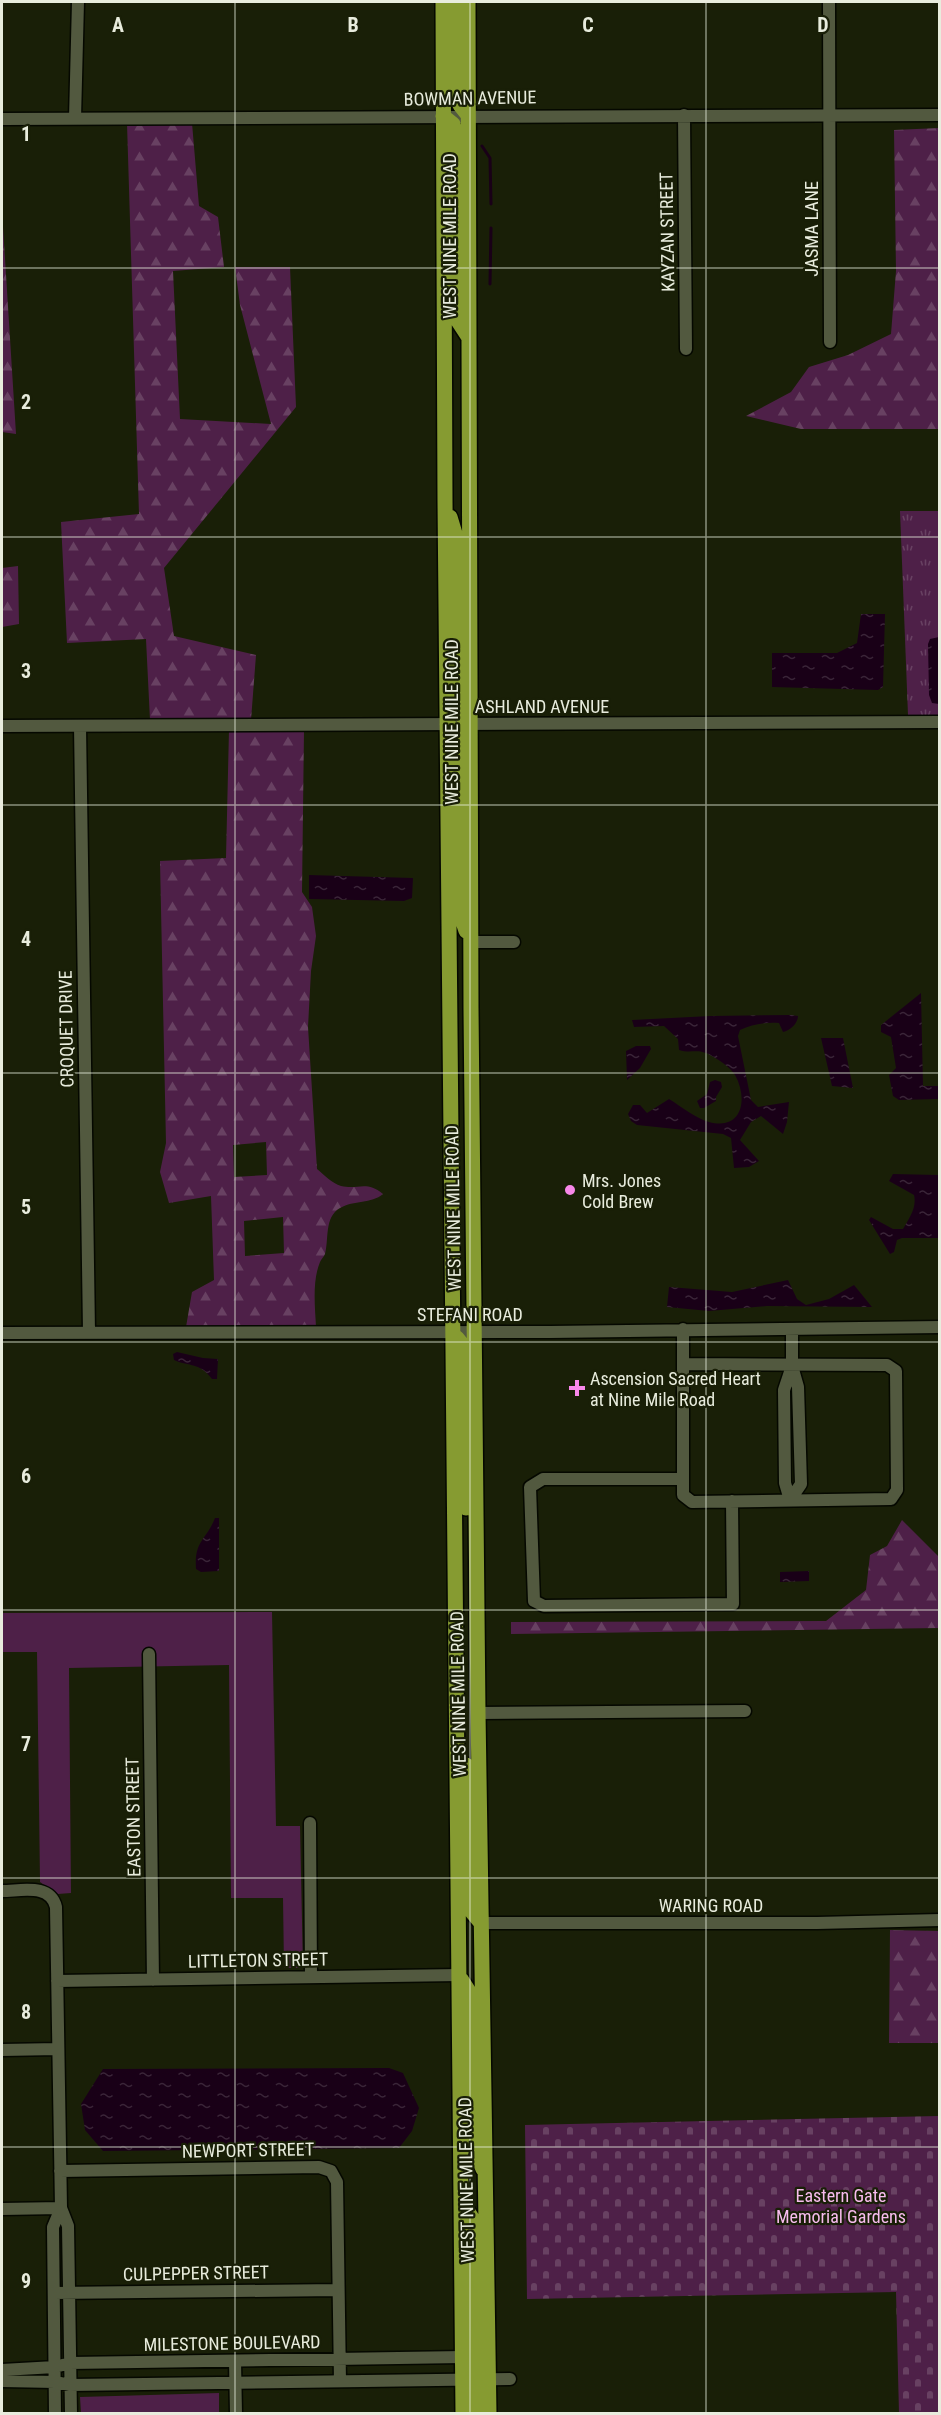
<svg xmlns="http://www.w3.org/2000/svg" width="941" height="2415" viewBox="0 0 941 2415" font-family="'Roboto Condensed',sans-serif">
<defs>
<pattern id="grass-tufts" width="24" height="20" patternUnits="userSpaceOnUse" patternTransform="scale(1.5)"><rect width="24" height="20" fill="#4e2048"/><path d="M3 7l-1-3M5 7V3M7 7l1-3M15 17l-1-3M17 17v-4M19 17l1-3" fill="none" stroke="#684162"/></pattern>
<pattern id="forest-firs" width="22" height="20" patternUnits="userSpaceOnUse" patternTransform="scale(1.5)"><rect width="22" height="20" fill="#4e2048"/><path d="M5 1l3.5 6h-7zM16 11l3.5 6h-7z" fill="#684162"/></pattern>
<pattern id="cemetery-stones" width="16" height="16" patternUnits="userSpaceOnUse" patternTransform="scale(1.5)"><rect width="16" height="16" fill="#4e2048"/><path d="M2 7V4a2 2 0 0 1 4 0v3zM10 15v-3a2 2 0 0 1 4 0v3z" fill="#684162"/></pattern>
<pattern id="water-ripples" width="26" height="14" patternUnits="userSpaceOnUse" patternTransform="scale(1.5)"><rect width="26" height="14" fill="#190017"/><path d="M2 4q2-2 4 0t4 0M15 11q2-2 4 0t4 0" fill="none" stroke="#3a2538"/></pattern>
</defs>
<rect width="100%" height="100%" fill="#191f07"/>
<path fill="url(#grass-tufts)" d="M900 511H939V715H908Z"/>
<path fill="url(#forest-firs)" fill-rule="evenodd" d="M127 123H192L199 206 218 217 224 267 173 271 180 419 271 424 240 305 235 267H290L296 407 164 568 174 636 256 655 251 720H150L146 639 67 643 61 522 139 514Z
M939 128V429H801L746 416 791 392 809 367 848 355 891 334 896 271 894 130Z
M2 211 16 434 2 432Z
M18 566 19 624 2 627V568Z
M229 730H304L302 892 312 907 316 936 311 971 308 1027 317 1169C324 1175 332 1183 341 1186 359 1190 366 1180 383 1194 371 1204 354 1200 340 1208 324 1217 329 1240 325 1254 324 1257 321 1259 320 1262 312 1281 315 1307 316 1327H186L192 1292 214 1280 211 1196 169 1203 160 1172 166 1143 160 861 226 858ZM266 1142 267 1175 234 1177 233 1145ZM283 1217 284 1253 245 1256 244 1221Z
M902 1520 939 1557V1628L511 1634V1622L826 1621 866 1590 870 1555 887 1546Z
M890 1930 939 1931V2043H889Z"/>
<path fill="url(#cemetery-stones)" d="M939 2116V2413H899L896 2292 527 2299 525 2125Z"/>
<path fill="#4e2048" d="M272 1612 276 1826H300L303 1968H284L283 1898H231L229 1665 69 1668 71 1893 58 1894 40 1882 37 1652H2V1613Z
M219 2393V2413H81L80 2397Z"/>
<path fill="url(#water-ripples)" d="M861 614H885L883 687 878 690 772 687V653H837L857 643Z
M939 637H940L939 704 932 703 929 695 928 644 930 639Z
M309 875 413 878 412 898 404 901 309 899Z
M921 993 923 1086H939V1099L899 1100 893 1096 889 1075 896 1068 891 1037 881 1032V1025Z
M791 1015 798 1016C798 1023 790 1031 783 1032L779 1023C766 1022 753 1024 740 1030L738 1036 751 1100 758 1107 789 1102 787 1122 783 1134 761 1116 751 1122 740 1140 759 1161 749 1167 734 1168 731 1138 723 1134 637 1125 631 1121 628 1114 633 1105H640L647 1113 669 1099C682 1107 695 1118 709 1122 743 1131 748 1098 735 1075 730 1067 718 1059 710 1055 697 1048 691 1054 679 1050L678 1039 664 1026 634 1027 632 1020 710 1016Z
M821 1038H843L853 1088 832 1086Z
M636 1046H650L651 1049 640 1068 627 1080 626 1051Z
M715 1080 721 1082 722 1087 716 1097V1101L704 1108H700L697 1101 707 1094 710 1082Z
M893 1174 939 1175 940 1238H902L897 1240 894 1252 890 1254 869 1220 871 1217 893 1229H903C909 1218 917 1208 914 1195L889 1181Z
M788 1280 797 1299 806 1305 829 1299 854 1285 872 1307 767 1306 709 1311 667 1307 669 1287 732 1292Z
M177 1352 203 1358 218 1359 217 1379H212C199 1362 190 1367 174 1360L173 1354Z
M215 1518H219V1571L201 1572 196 1569C194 1540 206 1541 215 1518Z
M809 1571V1581L780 1582V1572Z
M389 2068 403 2073 419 2108 412 2131 399 2148 103 2151 85 2130 81 2104 103 2069Z"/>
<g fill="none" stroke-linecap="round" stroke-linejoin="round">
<path stroke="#190017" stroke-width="3" d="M482 146 490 158 491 204
M490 284 491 228"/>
<defs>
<path id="minor" d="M829 2 830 342
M684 115 686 349
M75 118 78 2
M2 119 940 115
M2 726 940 722
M80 726 89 1332
M470 942H514
M683 1329V1364
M792 1329V1366L798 1387 801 1484 790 1500 785 1483 784 1390 792 1366
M2 1333 550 1332 940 1327
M683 1364 887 1365 896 1371 897 1490 891 1499 692 1502 683 1495Z
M683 1479H543L530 1487 534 1601 544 1606 733 1604 732 1501
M149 1654 153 1980
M478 1713 745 1711
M310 1823 311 1977
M2 1891C21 1891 50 1883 56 1907L61 2208 68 2226 71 2414
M482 1923H817L940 1920
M57 1981 459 1975
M2 2050 58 2049
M60 2171 319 2167 331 2171 337 2182 340 2381
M2 2209 61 2208
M54 2293 338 2290
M235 2361 236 2414
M2 2370 55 2367 70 2363 463 2357
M2 2381 55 2382 70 2385 510 2379
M55 2414 53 2227 61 2208"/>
<path id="major" d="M443 2 445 500 463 2414
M454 2 455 94 460 105 468 115
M468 2 471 1008 478 1713 489 2414
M443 116 453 124 456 137V318L469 338
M450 517 456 537 457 699C458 711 461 717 470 724
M447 724 457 732 459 910 466 931
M457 1338 461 1343 463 1360 466 1508
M466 1765 469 1889 472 1912 481 1923
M461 1979 468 1990 472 2009 473 2145 483 2169
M461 2201 474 2221 475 2350 481 2373 488 2380
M471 2366 477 2380 478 2412"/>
</defs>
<use href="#minor" stroke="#050800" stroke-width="15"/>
<use href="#major" stroke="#050800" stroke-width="18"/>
<use href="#minor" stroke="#52593f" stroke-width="12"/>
<use href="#major" stroke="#869b31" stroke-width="15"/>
</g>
<path fill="none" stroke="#e8ecdd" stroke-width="1.5" stroke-opacity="0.55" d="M235 2V2414M470 2V2414M706 2V2414M2 268H940M2 537H940M2 805H940M2 1073H940M2 1342H940M2 1610H940M2 1878H940M2 2147H940"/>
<g fill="#f888ea" stroke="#191f07" stroke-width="2">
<circle cx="570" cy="1190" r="6"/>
<path d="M574 1379h6v6h6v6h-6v6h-6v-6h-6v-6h6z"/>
</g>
<g text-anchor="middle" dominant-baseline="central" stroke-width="4.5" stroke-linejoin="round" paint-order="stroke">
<g font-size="18" fill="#e8ecdd" stroke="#191f07">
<text transform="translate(470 98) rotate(-1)">BOWMAN AVENUE</text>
<text transform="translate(811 229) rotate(-90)">JASMA LANE</text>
<text transform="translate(667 232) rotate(-91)">KAYZAN STREET</text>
<text transform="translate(449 236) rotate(-90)">WEST NINE MILE ROAD</text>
<text x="542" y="706">ASHLAND AVENUE</text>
<text transform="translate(451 722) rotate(-90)">WEST NINE MILE ROAD</text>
<text transform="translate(66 1029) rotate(-91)">CROQUET DRIVE</text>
<text transform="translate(453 1208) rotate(-91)">WEST NINE MILE ROAD</text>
<text x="470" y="1314">STEFANI ROAD</text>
<text transform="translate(458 1694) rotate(-91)">WEST NINE MILE ROAD</text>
<text transform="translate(133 1817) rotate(-91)">EASTON STREET</text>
<text x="711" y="1905">WARING ROAD</text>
<text transform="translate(258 1960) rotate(-1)">LITTLETON STREET</text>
<text transform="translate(248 2150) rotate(-1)">NEWPORT STREET</text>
<text transform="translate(466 2180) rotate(-91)">WEST NINE MILE ROAD</text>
<text transform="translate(196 2273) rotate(-1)">CULPEPPER STREET</text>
<text transform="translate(232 2343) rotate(-1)">MILESTONE BOULEVARD</text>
</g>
<g font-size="18" fill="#e8ecdd" stroke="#191f07" text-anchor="start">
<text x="582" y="1180">Mrs. Jones<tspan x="582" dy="21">Cold Brew</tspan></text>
<text x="590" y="1378">Ascension Sacred Heart<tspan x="590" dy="21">at Nine Mile Road</tspan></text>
</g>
<g font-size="18" fill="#f8bcee" stroke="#191f07">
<text x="841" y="2195">Eastern Gate<tspan x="841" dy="21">Memorial Gardens</tspan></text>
</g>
</g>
<g font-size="20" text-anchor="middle" font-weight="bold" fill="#e8ecdd" stroke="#191f07" stroke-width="4.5" stroke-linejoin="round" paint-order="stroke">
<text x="118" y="32">A</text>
<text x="353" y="32">B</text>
<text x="588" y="32">C</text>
<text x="823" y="32">D</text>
<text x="26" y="141">1</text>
<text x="26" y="409">2</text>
<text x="26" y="678">3</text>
<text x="26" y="946">4</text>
<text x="26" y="1214">5</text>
<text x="26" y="1483">6</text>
<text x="26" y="1751">7</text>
<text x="26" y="2019">8</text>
<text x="26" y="2288">9</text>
</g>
<rect width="941" height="2415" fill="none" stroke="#e8ecdd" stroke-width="6"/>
</svg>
